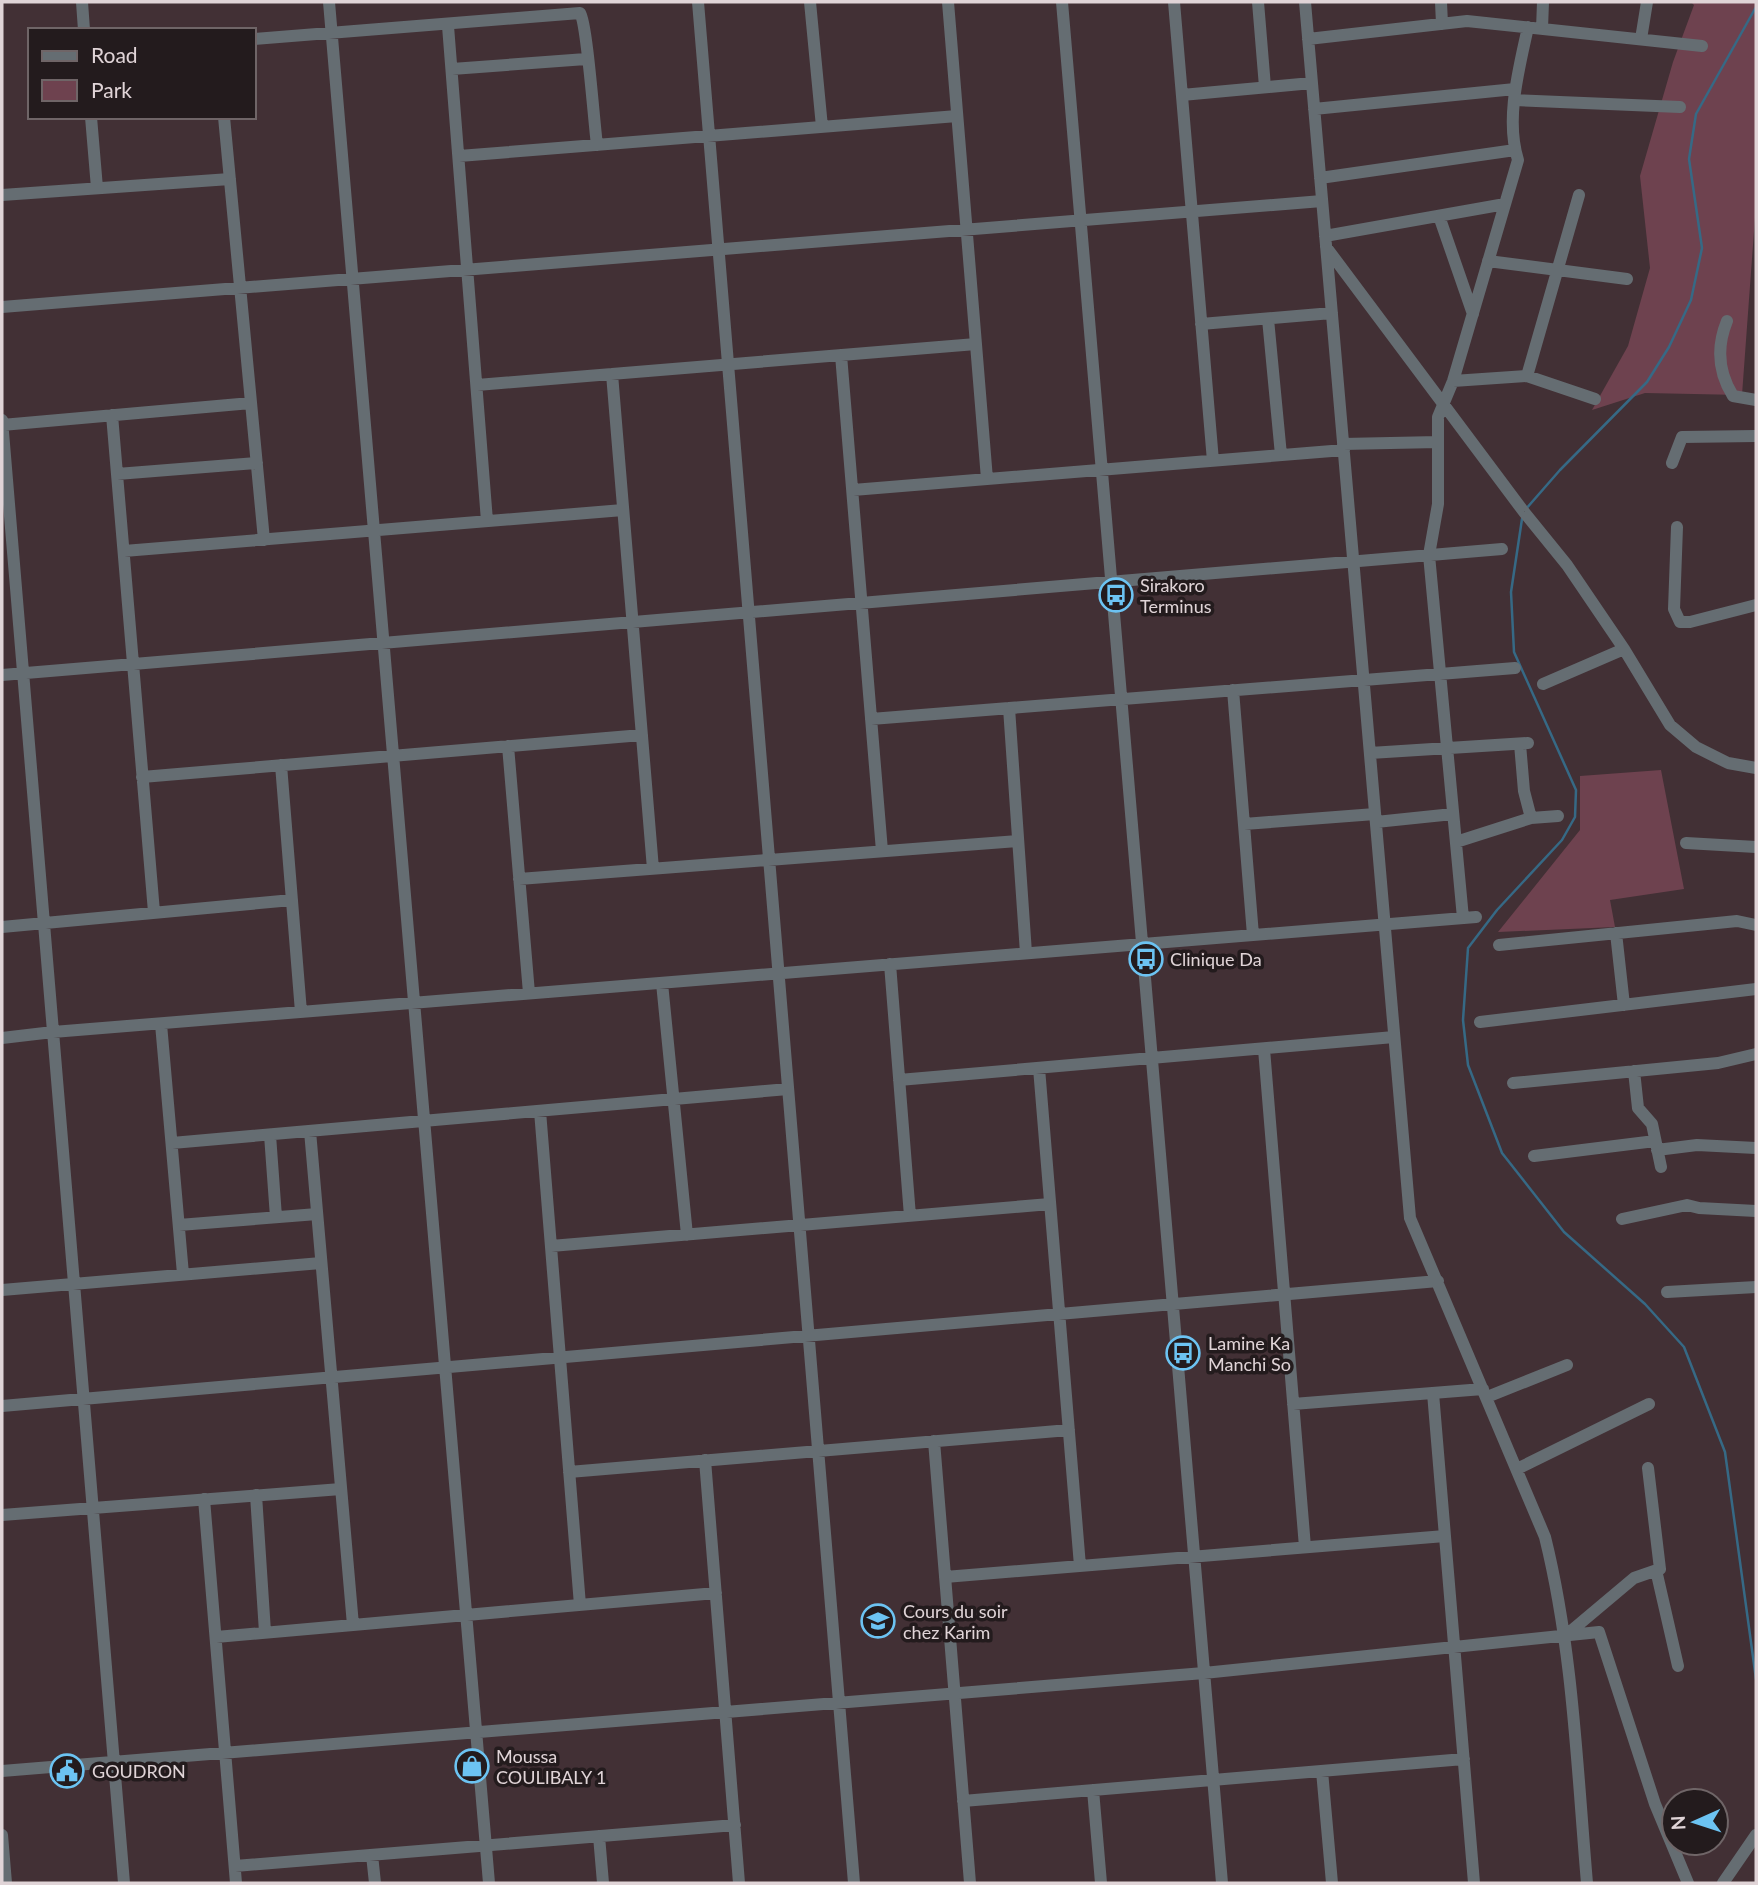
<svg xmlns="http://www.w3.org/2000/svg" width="1758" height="1885" viewBox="0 0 1758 1885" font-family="Lato,sans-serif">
<rect width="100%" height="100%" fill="#423035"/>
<path fill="#6e424f" d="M1691 2H1756V204L1742 395 1645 393 1592 410 1628 346 1650 268 1640 176 1673 62 1694 5Z
M1661 770 1684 889 1610 900 1615 927 1498 932 1580 830V776Z"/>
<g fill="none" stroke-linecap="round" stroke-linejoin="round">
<path stroke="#366985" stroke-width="2.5" d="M1525 510 1560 470 1647 382 1669 347 1691 300 1702 248 1689 159 1696 114 1756 7
M1522 519 1511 592 1514 652 1576 790 1575 817 1562 840 1497 910 1468 948 1463 1020 1468 1065 1502 1153 1564 1232 1645 1304 1684 1347 1725 1452 1756 1679"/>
<path stroke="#656d72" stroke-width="12" d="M82 2 84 30
M329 2 489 1883
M698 2 854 1883
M810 2 822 127
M948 2 987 479
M1062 2 1222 1883
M1174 2 1213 461
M1258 2 1265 87
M1305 2 1410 1218 1545 1537C1573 1650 1577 1768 1587 1883
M1441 2 1442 24
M448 26 487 521
M1542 29 1543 2
M254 39 580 13C587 23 594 123 597 145
M1308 39 1467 21 1702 46
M1641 39 1647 2
M452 69 586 59
M1182 95 1312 83
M1515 100 1680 107
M1314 109 1515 89
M91 117 97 188
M224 117 264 540
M459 156 957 116
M1320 178 1515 150
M2 195 230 179
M1439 216 1473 314
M1325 236 1505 204
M1326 247 1524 512 1567 565 1624 649 1670 725 1696 747 1728 763 1756 768
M1488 261 1627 279
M2 307 1322 201
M1268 319 1281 455
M1727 321C1716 348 1718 372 1733 396L1756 400
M1201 324 1332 313
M841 355 882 851
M612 374 653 869
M1527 376 1579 195
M1453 381 1527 376 1595 399
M477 385 976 344
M112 415 154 912
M2 420 124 1883
M2 425 251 403
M1343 444 1438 442
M1672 463 1682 437 1756 436
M117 474 257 463
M853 490 1344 450
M1677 527 1674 609 1680 622H1690L1756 605
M124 551 623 510
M2 675 1502 549
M1543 684 1624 649
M1233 690 1253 935
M1009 708 1026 953
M871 719 1515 668
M1520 744 1524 791 1531 818
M508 746 529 993
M1370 753 1528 743
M281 765 301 1012
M142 777 642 735
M1376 822 1453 814
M1244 824 1375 814
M1456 842 1531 818 1558 816
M1686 843 1756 847
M519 879 1018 841
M1463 918 1429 555 1438 504V417L1453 381 1518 160C1505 119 1519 69 1528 27
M2 927 292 900
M1616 933 1624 1005
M1499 945 1737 921 1756 925
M890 964 910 1216
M662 983 687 1235
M1480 1022 1756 989
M161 1024 183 1274
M2 1038 53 1032 1476 917
M1264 1049 1305 1547
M1039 1068 1080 1566
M1634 1071 1638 1108 1652 1124 1661 1167
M899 1080 1394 1037
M1513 1083 1718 1063 1756 1054
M540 1111 580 1605
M310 1131 353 1625
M270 1135 276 1217
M172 1143 788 1089
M1657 1150 1697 1145 1756 1148
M1534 1156 1655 1141
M1622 1219 1687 1205 1699 1208 1756 1211
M179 1225 317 1214
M551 1246 1050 1204
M2 1290 321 1263
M1667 1292 1756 1287
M1433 1393 1474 1883
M1487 1397 1567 1365
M1293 1404 1483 1389
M2 1406 1438 1281
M934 1441 970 1883
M705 1460 739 1883
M1517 1469 1649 1404
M569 1472 1069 1430
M256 1495 265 1632
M204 1499 236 1883
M2 1515 341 1489
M1656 1570 1678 1666
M945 1577 1445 1536
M1565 1636 1634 1578 1660 1569 1648 1468
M216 1637 716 1593
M2 1771 1204 1673 1599 1632 1655 1804 1688 1883
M1322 1771 1332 1883
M1093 1790 1101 1883
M963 1801 1464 1759
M2 1835 6 1883
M599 1836 603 1883
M372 1855 375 1883
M235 1866 735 1825
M1723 1883 1756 1835"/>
</g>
<defs>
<symbol id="bus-ring" viewBox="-11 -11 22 22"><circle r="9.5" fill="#231b1d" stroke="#6cc3f2" stroke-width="1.5"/><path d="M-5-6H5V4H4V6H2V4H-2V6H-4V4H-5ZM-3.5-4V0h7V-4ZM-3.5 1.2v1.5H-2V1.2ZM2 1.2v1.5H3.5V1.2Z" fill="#6cc3f2"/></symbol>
<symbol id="university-ring" viewBox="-11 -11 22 22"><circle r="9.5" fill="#231b1d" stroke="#6cc3f2" stroke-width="1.5"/><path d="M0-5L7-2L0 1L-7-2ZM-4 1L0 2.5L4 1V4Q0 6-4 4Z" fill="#6cc3f2"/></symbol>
<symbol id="shop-ring" viewBox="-11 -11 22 22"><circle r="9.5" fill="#231b1d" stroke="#6cc3f2" stroke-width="1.5"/><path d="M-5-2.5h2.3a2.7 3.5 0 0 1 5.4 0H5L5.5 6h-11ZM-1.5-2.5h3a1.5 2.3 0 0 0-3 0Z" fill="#6cc3f2"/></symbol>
<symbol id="civic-ring" viewBox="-11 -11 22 22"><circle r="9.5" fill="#231b1d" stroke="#6cc3f2" stroke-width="1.5"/><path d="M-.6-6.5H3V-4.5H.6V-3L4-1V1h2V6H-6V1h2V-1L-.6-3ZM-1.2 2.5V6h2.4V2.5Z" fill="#6cc3f2"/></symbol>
</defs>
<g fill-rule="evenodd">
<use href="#bus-ring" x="1097" y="576" width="38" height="38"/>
<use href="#bus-ring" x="1127" y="940" width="38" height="38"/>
<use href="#bus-ring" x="1164" y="1334" width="38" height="38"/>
<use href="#university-ring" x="859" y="1602" width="38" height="38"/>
<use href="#shop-ring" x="453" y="1747" width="38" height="38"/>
<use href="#civic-ring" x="48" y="1752" width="38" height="38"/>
</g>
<g text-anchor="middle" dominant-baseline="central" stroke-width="7" stroke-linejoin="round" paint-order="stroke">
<g font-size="18" fill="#e0d4d7" stroke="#231b1d" text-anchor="start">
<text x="1140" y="585">Sirakoro<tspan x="1140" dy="21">Terminus</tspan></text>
<text x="1170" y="959">Clinique Da</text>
<text x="1208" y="1343">Lamine Ka<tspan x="1208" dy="21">Manchi So</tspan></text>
<text x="903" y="1611">Cours du soir<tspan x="903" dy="21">chez Karim</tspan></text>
<text x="496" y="1756">Moussa<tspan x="496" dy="21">COULIBALY 1</tspan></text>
<text x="92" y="1771">GOUDRON</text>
</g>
</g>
<rect width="1758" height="1885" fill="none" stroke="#e0d4d7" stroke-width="7"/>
<rect x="28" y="28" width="228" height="91" fill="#231b1d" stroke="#6f6567" stroke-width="2"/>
<rect x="42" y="51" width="35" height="10" fill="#656d72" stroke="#6f6567" stroke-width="2"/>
<text x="91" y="63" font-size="21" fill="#e0d4d7">Road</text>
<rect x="42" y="80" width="35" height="21" fill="#6e424f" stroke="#6f6567" stroke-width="2"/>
<text x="91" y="98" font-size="21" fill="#e0d4d7">Park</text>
<g transform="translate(1695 1822) rotate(267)"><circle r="33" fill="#231b1d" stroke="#6f6567" stroke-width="2"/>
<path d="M0-5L12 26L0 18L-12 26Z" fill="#6cc3f2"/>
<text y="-10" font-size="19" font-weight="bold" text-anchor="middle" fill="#e0d4d7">N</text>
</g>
</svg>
